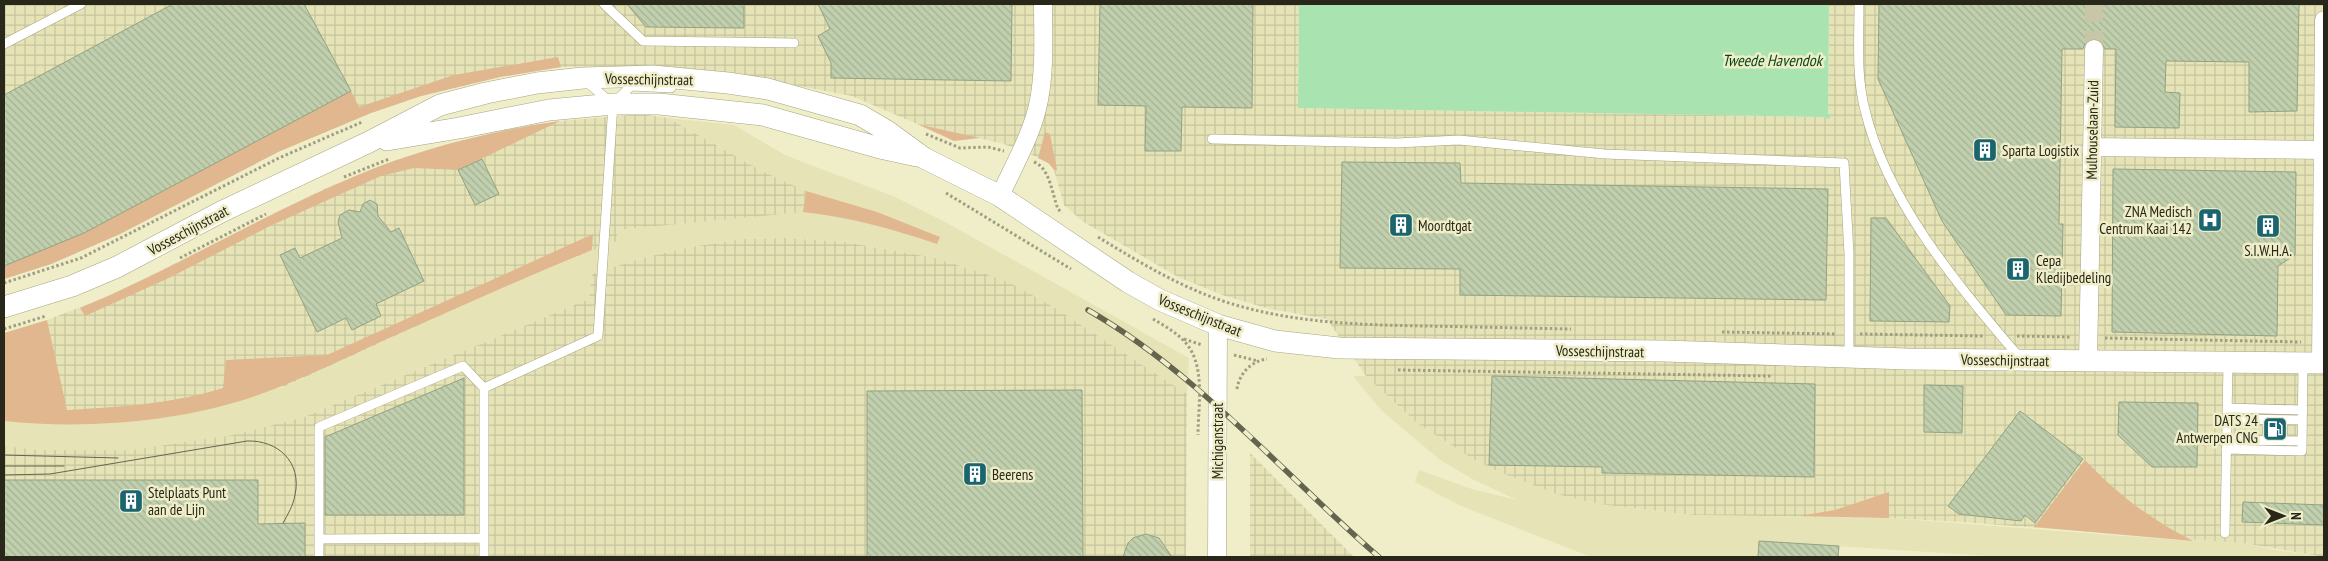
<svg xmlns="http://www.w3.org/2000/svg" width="2328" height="561" viewBox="0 0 2328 561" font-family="'PT Sans Narrow',sans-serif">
<defs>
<pattern id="industrial-grid" width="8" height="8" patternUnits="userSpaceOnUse" patternTransform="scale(1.25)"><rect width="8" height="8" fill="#e6e4b7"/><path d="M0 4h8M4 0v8" fill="none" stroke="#c5c49d"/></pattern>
<pattern id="building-back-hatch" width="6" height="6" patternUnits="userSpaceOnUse" patternTransform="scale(1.25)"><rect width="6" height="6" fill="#c0cfad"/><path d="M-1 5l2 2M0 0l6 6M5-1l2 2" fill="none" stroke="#a5b294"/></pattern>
</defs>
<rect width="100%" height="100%" fill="#efeec9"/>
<path fill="#e6e4b7" d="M668 118 734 125 787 156 893 196 947 223 1189 358 1187 394 1052 306 983 273 935 258 845 242 785 238 743 239 690 247 639 259 592 274 589 299 304 417 235 435 4 474V421L69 424 116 422 195 412 239 401 288 385 526 276 616 241 617 230 687 223 806 191 762 171Z
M1353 376H1366L1417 423 1473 459 1498 471 1556 494 1598 504 1693 515 1889 518 2191 541 2160 524 2275 550 2324 557H2004L1760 541 1758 557H1591L1461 506 1415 482 1419 470 1472 489 1517 500 1474 480 1440 460 1382 411Z"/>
<path fill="url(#industrial-grid)" d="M4 4H1299L1298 108 1824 117 1828 119 1831 117 1828 113 1829 4H2324V557L2243 543 1961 522 1889 518 1693 515 1598 504 1556 494 1497 471 1473 459 1417 423 1366 376 1327 319 1270 309 1225 296 1178 277 1082 221 1064 205 1054 170 1045 160 1004 144 917 124 852 96 751 77 648 66 561 67 500 77 421 96 371 113 278 152 120 234 51 264 4 279Z
M641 114 668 118 762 171 806 191 803 212 617 230V241L526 276 288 385 239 401 195 412 116 422 69 424 47 320 112 295 324 189 394 161 508 129 560 121Z
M785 238 845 242 935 258 983 273 1010 283 1052 306 1187 394 1186 557H4V446L36 450H132L233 435 304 417 589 299 592 274 639 259 690 247 743 239Z
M1250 453 1354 557H1250Z"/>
<path fill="#e1b78f" d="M558 57 561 67 500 77 421 96 371 113 278 152 120 234 51 264 4 279V264L84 233 351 91 359 107 454 75Z
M560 121 458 170 414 168 381 176 270 226 169 278 85 316 80 308C174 269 260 216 353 177 418 149 490 131 560 121Z
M917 124 980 138 954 141Z
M1045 132 1050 134 1057 170H1054L1050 164 1038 158Z
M806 191 877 212 940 237 937 244C893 229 849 217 803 212Z
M593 234 592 250C523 278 455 309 387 339 339 361 291 385 240 401 168 423 79 429 4 421V333L47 320 67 410C119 407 172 404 223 388L226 360 327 355Z
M2085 460C2119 496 2149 518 2193 541L2034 527Z
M1889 492V518L1799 516 1835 510Z"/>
<path fill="#a9e3af" d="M1299 4H1829L1828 113 1831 117 1828 119 1824 117 1298 108Z"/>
<path fill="url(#building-back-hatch)" stroke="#93a281" d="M173 4H304L351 91 84 233 4 266V95Z
M627 4H744V28L646 27Z
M818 4H1012L1011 81 831 78V63L818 36 830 29Z
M1100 4H1253L1252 108 1182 107 1181 151H1145L1146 106 1098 105Z
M1879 4H2299L2297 111 2249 112V62L2166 61 2165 92 2180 93 2179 128 2115 127 2116 49H2105L2100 40 2094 38 2085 43 2083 49H2062L2059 224H2063L2061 316 2006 315 1942 221 1878 79Z
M482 159 499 194 475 205 458 170Z
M1342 162 1460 163 1461 183 1828 189 1826 300 1460 295V269L1340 268Z
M2113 169 2296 172 2295 255 2278 266 2277 336 2112 332Z
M370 200 377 204 378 216 391 232 399 228 424 281 376 304 381 316 352 330 346 318 317 332 280 255 295 248 300 258 342 238 338 222 340 215 349 210 360 212 363 204Z
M1871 218H1886L1950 306 1949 322 1870 321Z
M1492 376 1815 384 1814 477 1602 473V467L1489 465Z
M464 378V515H325V437Z
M1924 385 1963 386 1962 433 1924 432Z
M1082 390 1083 557H867V391Z
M2119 402 2198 403 2197 467H2152L2118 435Z
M2020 411 2083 459 2035 523 2025 515 2021 521 1959 514 1948 506Z
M2263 426H2287V435L2263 434Z
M4 480H258V524L305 523V557H4Z
M2243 502 2324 505V525L2242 522Z
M1146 534 1159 538 1172 557H1123L1128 543 1133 538Z
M1759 541 1839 546 1838 557H1758Z"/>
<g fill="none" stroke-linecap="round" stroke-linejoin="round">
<path stroke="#c7c6a6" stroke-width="18" stroke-dasharray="18 9" stroke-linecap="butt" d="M2094 49V4"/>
<defs>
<path id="service" d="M604 4 643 41 794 43
M1859 4C1859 39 1856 76 1865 110 1887 203 1959 286 2019 357
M4 44 81 4
M587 82 609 101
M1212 139 1397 143 1459 140 1605 154 1844 163 1849 254V357
M484 388 598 336 613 104 631 86 671 88
M2227 408 2302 410
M2226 419 2302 420
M2226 440 2302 441
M2226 449 2302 451 2303 363
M2225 533 2228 362
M319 539 484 538
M319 557V427L463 366 484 388V557"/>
<path id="minor" d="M2092 147 2322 150
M1000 196C1014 165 1033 133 1039 100 1045 68 1043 35 1043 4
M2088 361 2094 49
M2321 363 2324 20
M1217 557 1218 325"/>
<path id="tertiary" d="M387 140 459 128 549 110 613 104H659L763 115 880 148 917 156
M4 307 72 286 117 267 221 212 369 142 440 105 486 93 537 83 583 78 653 76 728 83 768 89 860 115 887 131 924 158 1000 196 1128 282 1160 300 1218 325 1275 341 1339 348 1664 351 1907 359 2324 363"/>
</defs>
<use href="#service" stroke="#a6a581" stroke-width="10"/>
<use href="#minor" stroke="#a6a581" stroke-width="19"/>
<use href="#tertiary" stroke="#a6a581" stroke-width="22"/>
<path stroke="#9f9e82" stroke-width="3" stroke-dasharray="2.5 2.5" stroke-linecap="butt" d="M926 134 960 148 988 147 1004 151
M1034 162C1050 168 1052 194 1058 209L1062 213
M344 177 389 159
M946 193 1071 269
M1098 237C1139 262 1180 287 1226 302 1291 323 1360 325 1428 326 1476 327 1523 328 1571 329
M180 258 266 214
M4 283 81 258 279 158 362 122
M1153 319C1163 325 1174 331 1182 339 1207 362 1198 405 1198 435
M4 329 46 316
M1722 332 1836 334
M1860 334 1984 336
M2017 336 2071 337
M2105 338 2301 342
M1184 339 1202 345
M1234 355 1258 361
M1398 370 1772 376
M1237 389C1239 374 1251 361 1267 359"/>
<use href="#service" stroke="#fff" stroke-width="9"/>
<use href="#minor" stroke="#fff" stroke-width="18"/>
<use href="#tertiary" stroke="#fff" stroke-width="21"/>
<path stroke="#65644f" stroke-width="1" d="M4 455 118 458
M4 466H64
M4 475 50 474 247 441C278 440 302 462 295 495 293 506 288 514 283 523"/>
<defs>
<path id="rail" d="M1088 310C1199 374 1283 474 1379 557"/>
</defs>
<use href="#rail" stroke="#65644f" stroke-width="5.5"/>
<use href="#rail" stroke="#efeec9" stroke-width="4" stroke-dasharray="11" stroke-linecap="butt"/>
</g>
<defs>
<symbol id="building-square" viewBox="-11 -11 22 22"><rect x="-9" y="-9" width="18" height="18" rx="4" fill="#1a6570" stroke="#efeec9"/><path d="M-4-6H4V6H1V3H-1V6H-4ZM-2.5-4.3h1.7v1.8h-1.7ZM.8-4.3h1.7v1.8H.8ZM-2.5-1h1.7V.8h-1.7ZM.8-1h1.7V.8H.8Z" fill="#fff"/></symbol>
<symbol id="hospital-square" viewBox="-11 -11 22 22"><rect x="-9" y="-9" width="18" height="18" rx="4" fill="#1a6570" stroke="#efeec9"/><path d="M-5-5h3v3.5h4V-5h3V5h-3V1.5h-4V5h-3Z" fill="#fff"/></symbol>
<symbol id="fuel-square" viewBox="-11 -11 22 22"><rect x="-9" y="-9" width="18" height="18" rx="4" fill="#1a6570" stroke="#efeec9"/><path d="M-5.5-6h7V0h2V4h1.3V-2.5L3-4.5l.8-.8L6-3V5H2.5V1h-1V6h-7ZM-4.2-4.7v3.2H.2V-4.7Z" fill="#fff"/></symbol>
</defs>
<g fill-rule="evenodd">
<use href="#building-square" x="1971" y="136" width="28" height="28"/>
<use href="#hospital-square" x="2196" y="206" width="28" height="28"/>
<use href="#building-square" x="1387" y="211" width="28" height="28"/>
<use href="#building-square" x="2254" y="212" width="28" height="28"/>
<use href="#building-square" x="2004" y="255" width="28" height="28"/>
<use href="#fuel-square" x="2261" y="415" width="28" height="28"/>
<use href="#building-square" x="961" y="460" width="28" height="28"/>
<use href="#building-square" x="117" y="487" width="28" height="28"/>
</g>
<g text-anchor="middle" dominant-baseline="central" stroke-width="5" stroke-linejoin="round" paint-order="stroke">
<g font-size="15" fill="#282719" stroke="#efeec9">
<text transform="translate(649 79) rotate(1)">Vosseschijnstraat</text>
<text transform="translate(2092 130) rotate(-89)">Mulhouselaan-Zuid</text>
<text transform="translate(188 230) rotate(-28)">Vosseschijnstraat</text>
<text transform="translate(1200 315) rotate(22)">Vosseschijnstraat</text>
<text transform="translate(1600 351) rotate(1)">Vosseschijnstraat</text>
<text transform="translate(2005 360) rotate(1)">Vosseschijnstraat</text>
<text transform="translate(1217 441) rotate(-90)">Michiganstraat</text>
</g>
<g font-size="15" fill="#282719" stroke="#efeec9" text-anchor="start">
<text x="2002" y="150">Sparta Logistix</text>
<text x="2192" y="211" text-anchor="end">ZNA Medisch<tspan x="2192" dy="17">Centrum Kaai 142</tspan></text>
<text x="1418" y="225">Moordtgat</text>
<text x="2268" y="250" text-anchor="middle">S.I.W.H.A.</text>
<text x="2036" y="260">Cepa<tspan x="2036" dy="17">Kledijbedeling</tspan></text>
<text x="2258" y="420" text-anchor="end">DATS 24<tspan x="2258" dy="17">Antwerpen CNG</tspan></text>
<text x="992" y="474">Beerens</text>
<text x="148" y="492">Stelplaats Punt<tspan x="148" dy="17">aan de Lijn</tspan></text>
</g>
<g font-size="16" font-style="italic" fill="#064719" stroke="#efeec9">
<text x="1772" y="60">Tweede Havendok</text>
</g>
</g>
<rect width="2328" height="561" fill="none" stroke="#282719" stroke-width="10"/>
<g transform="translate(2283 516) rotate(90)" stroke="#efeec9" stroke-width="4" paint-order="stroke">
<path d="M0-4L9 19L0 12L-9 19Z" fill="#282719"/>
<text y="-8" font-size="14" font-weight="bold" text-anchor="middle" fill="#282719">N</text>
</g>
</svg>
